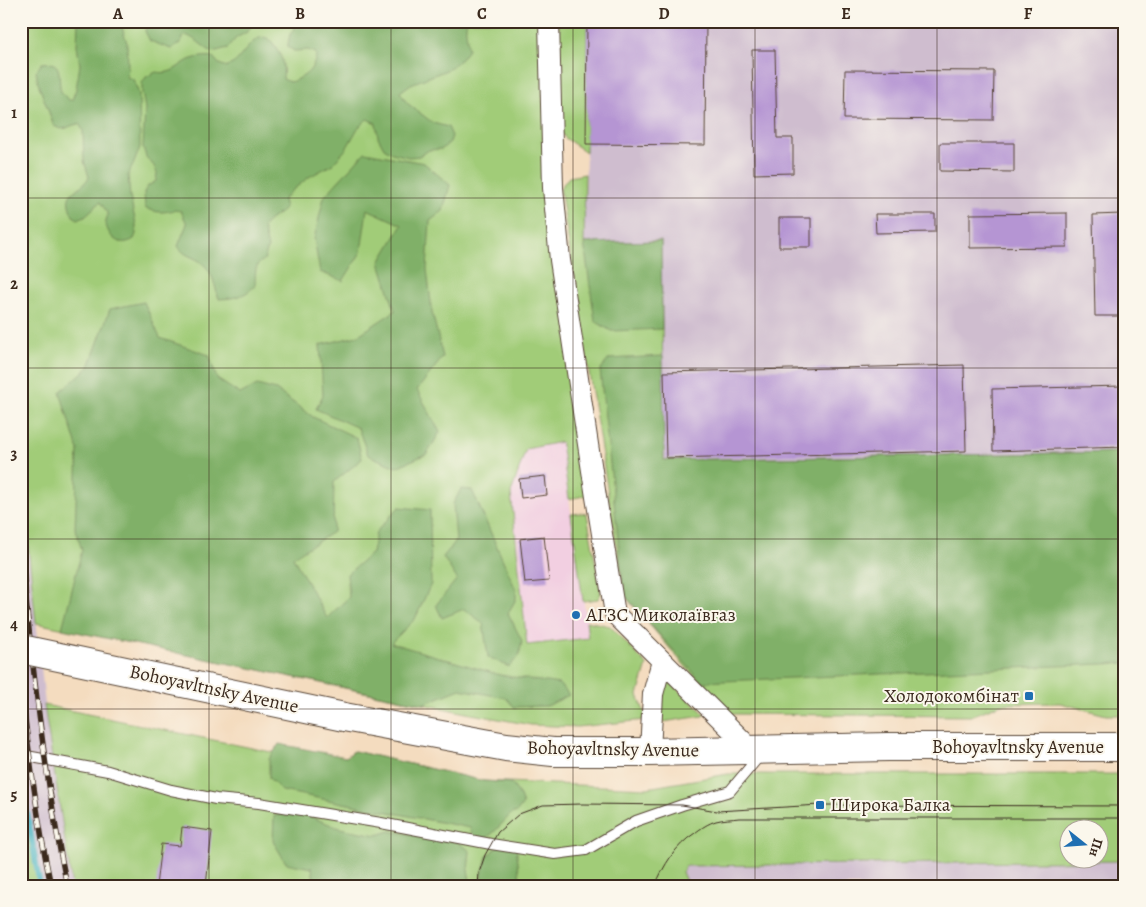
<svg xmlns="http://www.w3.org/2000/svg" width="1146" height="907" viewBox="0 0 1146 907" font-family="Alegreya,serif">
<rect width="100%" height="100%" fill="#fbf7ec"/>
<filter id="ink" filterUnits="userSpaceOnUse"><feTurbulence type="fractalNoise" baseFrequency=".02" numOctaves="2"/><feDisplacementMap in="SourceGraphic" scale="10" xChannelSelector="R" yChannelSelector="G"/><feConvolveMatrix kernelMatrix="1 2 1 2 8 2 1 2 1" color-interpolation-filters="sRGB"/></filter>
<filter id="wash" filterUnits="userSpaceOnUse"><feTurbulence type="fractalNoise" baseFrequency=".0096" numOctaves="4" result="noise"/><feDisplacementMap in="SourceGraphic" scale="20" xChannelSelector="R" yChannelSelector="G"/><feGaussianBlur stdDeviation="1.12" result="paint"/><feColorMatrix in="noise" values="0 0 0 0 0 0 0 0 0 0 0 0 0 0 0 0 0 1.4 0 .05"/><feComposite in="paint" operator="in"/></filter>
<g filter="url(#wash)">
<rect width="100%" height="100%" fill="#f4dcbf"/>
<path fill="#f2cfe1" d="M561 442 589 638 527 645 511 493 526 448Z"/>
<path fill="#cfbdcf" d="M587 21H1125V452L664 460 661 242 584 243 586 152Z
M21 476 46 714 72 886H42L30 820 21 759Z
M1125 861V886H688L682 871 686 866Z"/>
<path fill="#a1cc78" stroke="#6e7b4b" fill-rule="evenodd" d="M21 21H540L589 495 569 499 561 442 526 449 511 493 527 645 588 638 586 621 610 626 647 665 638 695 645 714V720L577 727 531 725 466 713 349 689 36 623 21 476Z
M559 21H587L586 152 565 138 559 129Z
M585 174 584 243 661 241 664 460 1125 452V715H1106L1060 703 1001 704 971 716 726 714 624 595 560 188 569 177Z
M582 513 587 514 601 594 598 599 583 601 571 514Z
M665 678 705 714 703 716 663 722 660 721Z
M44 705 334 765 337 756 346 757 354 751 484 781 647 788 728 774H1125V861L686 866 682 872 688 886H72ZM1068 830H1098V860H1068Z
M21 760 30 820 42 886H21Z"/>
<path fill="#80b068" stroke="#5e6d43" d="M78 21H120L127 43 128 65 127 77 133 79 139 94 140 147 134 163 128 175 130 197 136 224V234L134 239C121 247 110 240 106 225 105 222 108 217 107 213 106 210 102 205 100 202L85 216 78 219 73 216C60 189 79 194 89 177L84 161 83 130 79 124C67 125 66 133 54 126L38 83 36 71 42 63C65 60 57 77 61 91 62 94 66 97 69 100H72L76 89 80 65 77 46Z
M149 21H252L253 24 247 32 236 38 228 48 212 52C203 47 194 37 185 35L180 43 171 49 150 41 145 31 147 23Z
M295 21H467C464 30 468 40 468 50L461 59 449 69 411 84 400 92 407 103 433 123 448 127 452 136 450 142 442 149 429 150 419 156 409 157 392 153 384 148 378 137 376 123 367 119 358 128 346 149 333 164 309 177 289 193 283 200 285 208C278 216 269 218 263 227L268 248 264 260C253 265 256 276 255 286 243 297 236 298 219 299 214 285 214 274 203 264 195 256 184 257 178 246L187 224 181 211C170 209 171 212 161 212 155 212 150 210 145 208L144 192 148 186 156 181 157 173 154 166 146 157 143 147 145 109 142 92V83L146 77 156 72C172 75 176 67 189 60 197 57 205 56 213 57L219 64 227 67C228 66 232 64 234 63 245 54 260 22 275 46 283 58 284 65 283 79L290 82C304 78 316 69 316 53L308 50 294 51 288 47V44L290 34 294 30Z
M365 152 424 163 450 185 443 211 430 221 427 269 432 312 443 357 417 390 440 432 427 454 396 467 368 455 358 428 316 409 323 395 320 345 357 336 395 311 380 262 402 225 367 209 361 252 343 281 320 272 314 239 324 197Z
M661 241 662 329 611 331 595 321 584 243Z
M144 302 160 338 209 355 217 379 240 394 257 385 276 390 313 417 357 438 362 459 334 482 333 532 293 557 327 618 349 597 347 574 372 553 376 532 399 507 430 510 431 584 415 619 391 643 500 675 559 684 569 695 547 706 514 707 506 698 460 689 423 704 62 629 82 550 75 529 78 450 60 392 89 367 110 309Z
M663 356 664 460 1125 452V663L702 682 624 595 600 370 609 359Z
M461 489 472 490 516 590V599L508 613 522 641 519 656 509 667 488 657 483 623 464 609 442 618 436 605 457 579 443 557 456 541 453 504Z
M279 744 346 757 354 751 484 781 511 783 519 794 523 804 517 812 511 814 495 831 484 840 473 836 470 828 282 791 269 778V759Z
M291 812 306 815 339 828 377 835 390 831 458 842 470 851 468 870 471 886H315L312 868 286 863 273 841 274 816Z
M504 841H511L516 844 520 881 516 886H481L482 874 487 856Z"/>
<g fill="none" stroke-linecap="round" stroke-linejoin="round">
<path stroke="#43b0c1" stroke-width="6" d="M21 771 27 812 40 886"/>
</g>
<g id="blocks">
<path fill="#b595d3" d="M587 21H706L705 145 586 144Z
M752 50H775L777 138H793V173L754 174Z
M845 70 994 71 993 120 844 119Z
M940 143H1014V172L940 171Z
M1067 213V247L970 248V214Z
M875 214H935V232L876 233Z
M1122 214 1124 316H1095L1093 215Z
M779 218H811V247H779Z
M964 365 966 451 666 458 664 372Z
M1123 386 1124 447 993 451 992 389Z
M545 476 547 495 521 498 519 479Z
M544 536 549 581 525 583 520 539Z
M182 827 212 831 206 886H156L161 844 180 846Z"/>
</g>
</g>
<g filter="url(#ink)">
<use href="#blocks" fill-opacity="0" stroke="#574536" stroke-width="1"/>
<g fill="none" stroke-linecap="round" stroke-linejoin="round">
<defs>
<path id="service" d="M21 755 108 771 171 790 216 799 259 803 381 823 491 844 555 854 586 850 636 821 682 805 730 791 761 754"/>
<path id="minor" d="M549 21 553 188 560 260 596 497 615 614 751 749
M650 752 653 694 662 661"/>
<path id="secondary" d="M344 717 506 747 553 752H650L888 747H1125"/>
</defs>
<use href="#service" stroke="#574536" stroke-width="12"/>
<use href="#minor" stroke="#574536" stroke-width="22"/>
<use href="#secondary" stroke="#574536" stroke-width="30"/>
<use href="#service" stroke="#fff" stroke-width="10"/>
<use href="#minor" stroke="#fff" stroke-width="20"/>
<use href="#secondary" stroke="#fff" stroke-width="28"/>
<path stroke="#3b2a1e" stroke-width="1" d="M478 886 479 873 485 855 498 832 519 814 543 805 582 804 682 805 717 811 820 805 1125 806
M655 886C664 865 675 846 695 833 701 828 709 823 716 821 723 819 732 819 739 818H1125"/>
<defs>
<path id="rail" d="M21 547C31 660 44 775 67 886
M21 686C29 753 37 820 51 886"/>
</defs>
<use href="#rail" stroke="#3b2a1e" stroke-width="5.5"/>
<use href="#rail" stroke="#fbf7ec" stroke-width="4" stroke-dasharray="11" stroke-linecap="butt"/>
<defs>
<path id="secondary-bridge" d="M21 649 344 717"/>
</defs>
<use href="#secondary-bridge" stroke="#574536" stroke-width="30" stroke-linecap="butt"/>
<use href="#secondary-bridge" stroke="#fff" stroke-width="28"/>
</g>
</g>
<path fill="none" stroke="#3b2a1e" stroke-width="1" stroke-opacity="0.55" d="M209 21V886M391 21V886M573 21V886M755 21V886M937 21V886M21 198H1125M21 368H1125M21 539H1125M21 709H1125"/>
<g fill="#1f6fb2" stroke="#fbf7ec" stroke-width="2">
<circle cx="576" cy="615" r="5"/>
<rect x="1024" y="691" width="10" height="10" rx="2.5"/>
<rect x="815" y="800" width="10" height="10" rx="2.5"/>
</g>
<g text-anchor="middle" dominant-baseline="central" stroke-width="4" stroke-linejoin="round" paint-order="stroke">
<g font-size="19" fill="#3b2a1e" stroke="#fbf7ec" text-anchor="start">
<text x="586" y="615">АГЗС Миколаївгаз</text>
<text x="1019" y="696" text-anchor="end">Холодокомбінат</text>
<text x="830" y="805">Широка Балка</text>
</g>
<g font-size="19" fill="#3b2a1e" stroke="#fbf7ec">
<text transform="translate(214 689) rotate(12)">Bohoyavltnsky Avenue</text>
<text x="1018" y="747">Bohoyavltnsky Avenue</text>
<text transform="translate(613 749) rotate(1)">Bohoyavltnsky Avenue</text>
</g>
</g>
<rect width="1146" height="907" fill="none" stroke="#fbf7ec" stroke-width="55"/>
<g transform="translate(1084 844) rotate(107)"><circle r="24" fill="#fbf7ec" stroke="#aea59a"/>
<path d="M0-4L9 19L0 12L-9 19Z" fill="#1f6fb2"/>
<text y="-8" font-size="14" font-weight="bold" text-anchor="middle" fill="#3b2a1e">Пн</text>
</g>
<rect x="28" y="28" width="1090" height="852" fill="none" stroke="#3b2a1e" stroke-width="2"/>
<g font-size="16" text-anchor="middle" font-weight="bold" fill="#3b2a1e">
<text x="118" y="19">A</text>
<text x="300" y="19">B</text>
<text x="482" y="19">C</text>
<text x="664" y="19">D</text>
<text x="846" y="19">E</text>
<text x="1028" y="19">F</text>
<text x="14" y="118">1</text>
<text x="14" y="289">2</text>
<text x="14" y="459">3</text>
<text x="14" y="630">4</text>
<text x="14" y="800">5</text>
</g>
</svg>
